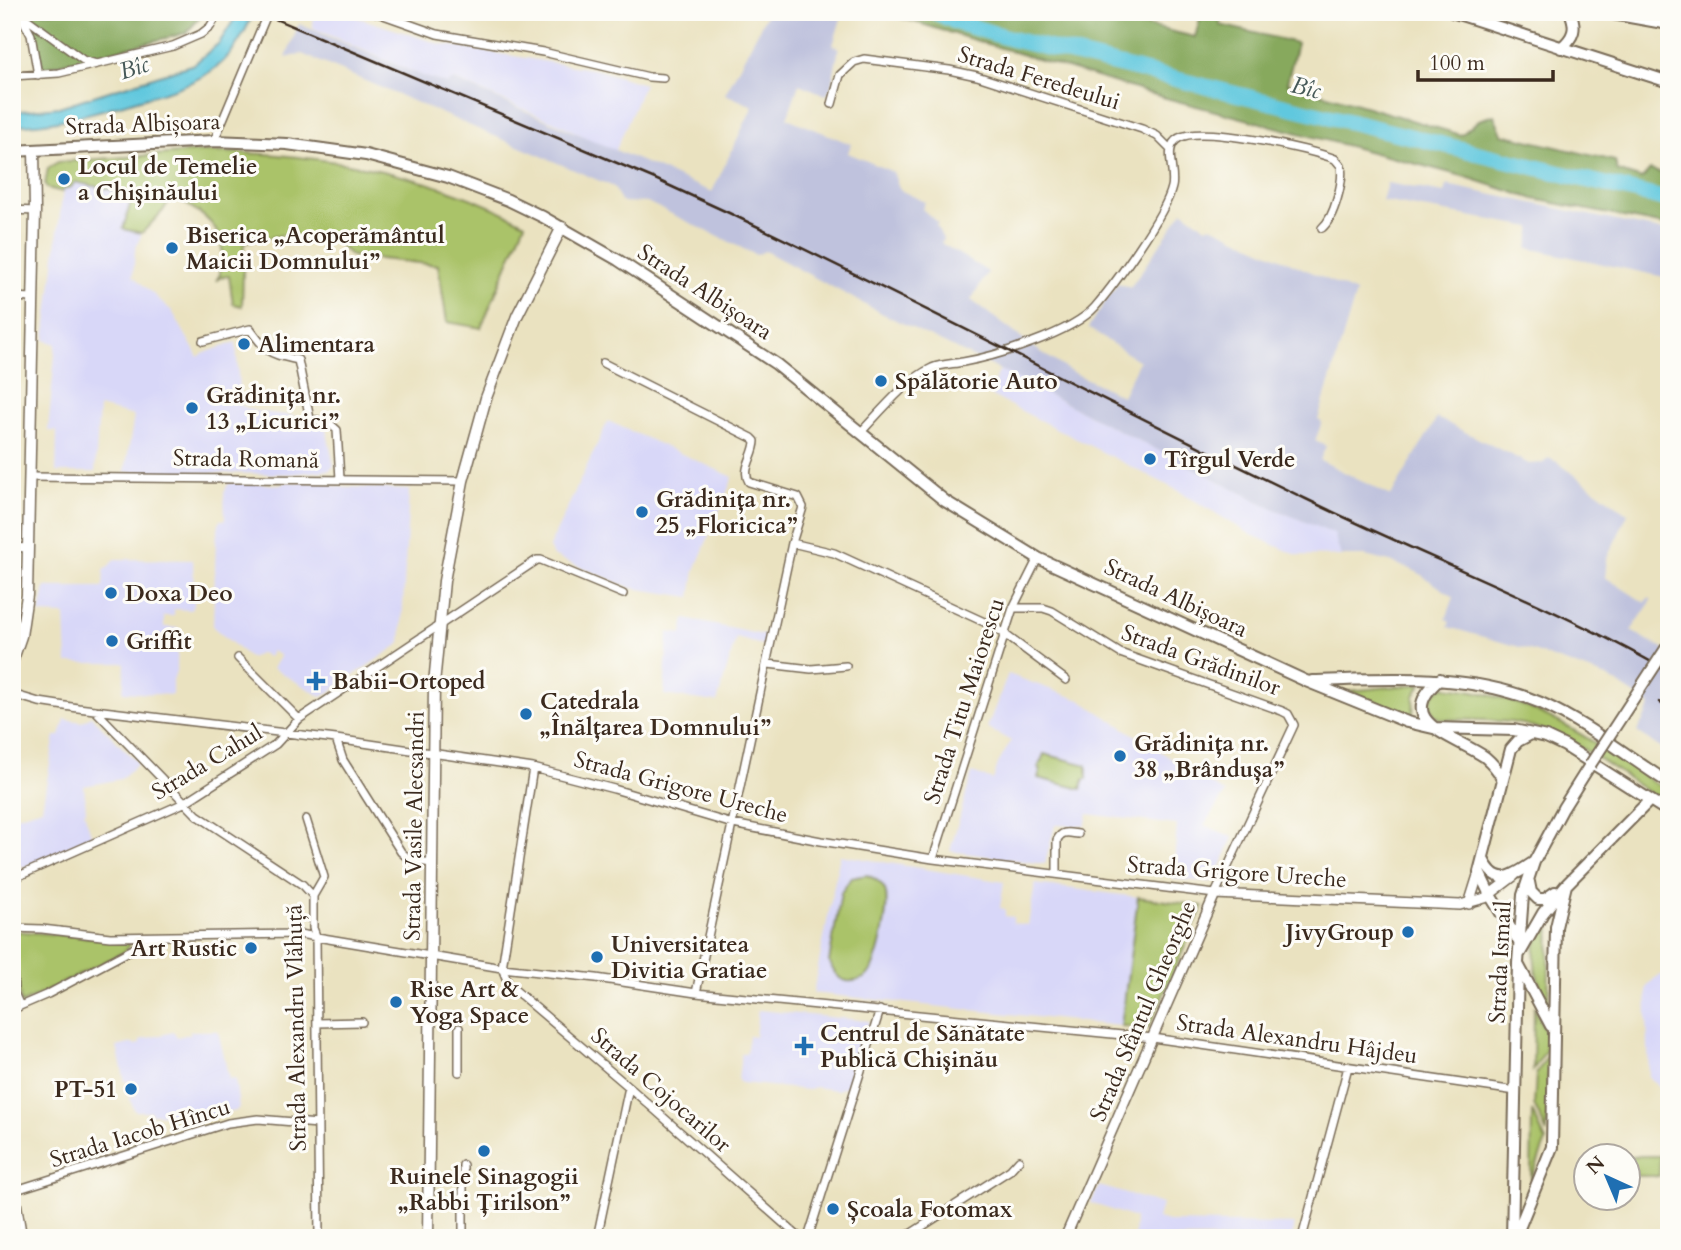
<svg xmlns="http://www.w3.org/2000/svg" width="1681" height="1250" viewBox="0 0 1681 1250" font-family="Cardo,serif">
<rect width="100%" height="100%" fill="#fdfcf7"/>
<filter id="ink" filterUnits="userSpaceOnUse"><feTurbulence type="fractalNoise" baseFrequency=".0143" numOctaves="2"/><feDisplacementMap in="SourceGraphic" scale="14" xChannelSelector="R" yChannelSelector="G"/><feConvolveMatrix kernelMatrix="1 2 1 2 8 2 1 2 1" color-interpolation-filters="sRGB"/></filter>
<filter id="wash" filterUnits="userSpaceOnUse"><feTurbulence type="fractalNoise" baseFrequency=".00686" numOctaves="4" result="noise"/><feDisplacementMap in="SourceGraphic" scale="28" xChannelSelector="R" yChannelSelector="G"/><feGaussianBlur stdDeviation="1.57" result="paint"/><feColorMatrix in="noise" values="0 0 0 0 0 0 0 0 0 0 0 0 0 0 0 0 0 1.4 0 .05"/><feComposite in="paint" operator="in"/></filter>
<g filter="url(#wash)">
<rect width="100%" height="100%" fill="#eae2c0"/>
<path fill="#d8d7f8" d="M316 12H340L440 44 597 70 644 84 615 152 561 125 455 80 447 84 422 76 313 28V14Z
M74 182 133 194 123 229 142 233 135 250 133 276 172 311 198 357 204 353 236 342 240 405 254 411 294 416V421L326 428 334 466 330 470 292 474 125 472 134 416 99 407 95 472H56L57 431H48L56 344 45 340 63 189Z
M1000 370 1270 507 1335 534 1341 556 1297 555 1252 535 1177 490 988 394Z
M608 421 733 477 695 570 691 597 632 588 553 556 549 547Z
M236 482 281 485 285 482 329 483 333 486 409 490 401 643 322 697 273 668 280 657 279 655 272 651 268 657 261 653 250 658 213 627 216 539 220 520H225L224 493 228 484Z
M115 559 193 560 194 604 191 610 174 609V616H164V627L178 628 177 668 172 683V695L123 692 125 663H67L65 615 40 614 45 587H103L104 571Z
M685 619 768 636 766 646 736 638 717 702 664 695 668 632 682 634Z
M1008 674 1080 700 1225 793 1204 825 1233 837 1216 878 1211 882 1173 879 1177 825 1088 814 1085 826 1055 825 1045 864 950 851 972 773 993 780 998 764 1011 741 987 728Z
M91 716 138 763 121 779 84 786 86 811 84 812 92 837 25 867 15 864 12 820 16 816 42 808 55 736H60L65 719 82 722Z
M840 855 1004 882 1000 908 1005 909V916L1013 917V923L1028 925 1035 884 1138 897 1121 1026 813 993Z
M1660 975H1669V1096L1649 1077 1646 988 1654 979Z
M758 1010 869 1021 848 1086 837 1090 814 1087 808 1090 742 1083 738 1081 741 1054H746L749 1036 755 1037Z
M190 1031H218L229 1079 235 1078 239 1107 236 1111 217 1114H151V1111H135L129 1097 137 1095 134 1081 125 1082 117 1047 133 1043 134 1045 140 1044V1040L174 1032 177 1037 190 1034Z
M1099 1186 1162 1204 1158 1219 1168 1222 1295 1224 1291 1238H1134L1135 1218 1091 1203Z"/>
<path fill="#bfc2dd" d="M768 12H843L833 45 839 48 831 87 826 95 799 84 787 118 851 144 848 153 893 172 900 190 925 202 922 209 938 223 936 225 943 239 941 243 988 272 971 300 1035 348 1068 370 1122 396 1139 361 1088 328 1118 283 1130 288 1183 211 1204 226 1208 227 1209 225 1356 293 1318 420 1322 422 1315 441 1326 446 1320 460 1391 496 1437 418 1529 464 1544 463 1548 458 1557 462 1628 514 1607 558 1605 577 1645 603 1649 598 1652 600 1631 631 1669 652V754L1637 732 1651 705 1607 677 1530 650 1448 627 1450 621 1446 619 1454 597 1417 572 1394 563 1365 556H1341L1334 534 1270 507 1000 370 879 312 765 251 756 255 649 203 621 202 614 187 302 54 286 58 299 24 422 76 447 84 454 80 712 192 753 106 725 94Z
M1387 183 1444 193 1447 185 1669 232V278L1528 248 1532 227 1382 201Z"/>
<path fill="#aac369" stroke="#727644" stroke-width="2" d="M196 152C310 151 423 170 525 223L481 328 447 322 438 265 351 256 331 237 297 244 295 233 244 242 242 306 233 304 229 276 221 277 216 281 220 274V262H223C223 223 203 214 172 196L163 211 142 233 123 229 133 194 75 182 71 187 63 189V192L47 188 45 185 48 168 58 162Z
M1421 684 1414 696 1413 715 1410 716 1349 691Z
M1445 687C1537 696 1594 743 1669 792V806C1623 777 1571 732 1517 723 1492 719 1465 720 1440 719 1425 710 1428 691 1445 687Z
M1044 754 1087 765V779H1084L1081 789 1038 778 1041 769 1038 768Z
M867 875C874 878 880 881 884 888 892 900 878 966 867 976 862 980 853 982 847 981 837 979 833 970 829 962L841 893 851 878Z
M1138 897 1203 906 1149 1027 1121 1026Z
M1549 915 1550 917 1548 1005C1533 974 1527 945 1549 915Z
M14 931 122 940 130 944 124 952 21 1004 15 966Z
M1534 1006 1545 1031 1548 1047 1533 1070Z
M1548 1055 1547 1133 1534 1105 1536 1074Z
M1532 1111 1546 1141 1531 1180V1179Z
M1629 1156H1660L1659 1176H1636V1170L1629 1169Z"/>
<path fill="#87a95d" stroke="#616a3e" stroke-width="2" d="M25 12H205L186 33 43 68 30 19Z
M882 12H1089L1195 37 1202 12H1222L1220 25 1297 43 1287 83 1461 135 1479 120 1494 115 1502 134 1615 161 1617 171 1642 179 1650 170 1669 175V226L1534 199 1466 177 1162 97Z"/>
<path fill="#61c8de" stroke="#4e797e" stroke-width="2" d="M239 12H254C245 33 233 56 214 69 191 86 161 93 134 101 93 112 55 126 12 125V112L59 107 194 64 219 43Z"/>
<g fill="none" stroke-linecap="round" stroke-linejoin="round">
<path stroke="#61c8de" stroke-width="16" d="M935 12 956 22 1012 39 1669 200"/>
</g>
</g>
<g filter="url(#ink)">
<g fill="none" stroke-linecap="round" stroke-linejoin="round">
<defs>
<path id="minor" d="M375 12 437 34 543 52 649 77 663 78
M19 13 83 60 97 64
M21 16 31 35 38 75
M12 76 59 73 173 46 201 34 210 27 219 12
M832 104 840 75 854 62 864 59 949 70 977 76 1142 129 1157 136 1170 149
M214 141 268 12
M12 210 35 211
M12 297 33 298
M203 341 250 329C269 355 268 353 298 360L310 419 328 422 337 430 340 479
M603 363 752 438 755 441C755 455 741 469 749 482L798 497 803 507 792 543 696 993
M861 432C880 412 907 379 932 368 942 364 953 364 963 362 997 356 1072 333 1095 307 1114 285 1166 214 1172 187 1176 172 1162 147 1179 138 1201 125 1310 149 1335 159L1341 166C1344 181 1334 218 1322 228
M29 477 463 481
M792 543 834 553 995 627 1066 680
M12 547 27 548
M238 658 299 719
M768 664 811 669 846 666
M12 694 39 702 78 708 336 739 533 768 614 789 733 824 821 841 933 859 1215 894 1294 725 1288 714 1282 711 1120 653 1052 611 1043 608H1013
M95 710 197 815 303 885 313 896V928L316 936 319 1238
M336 739 343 760 401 852 410 860 432 863
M533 768 502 968 509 985 629 1087 800 1238
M306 819 324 877 313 896
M933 859 1013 608 1038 558
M1057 874V840C1062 830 1069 833 1078 834
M12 879 184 803 276 744 299 719 537 560H541L623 594
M12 928 42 929 110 937 299 934 502 968 596 978 696 993 1153 1038 1516 1091
M12 938 14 993 20 1006 12 1010
M20 1006 48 994 150 940
M317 1023 362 1022
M459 1028V1072
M463 1165V1238
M12 1172 23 1238
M16 1190 228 1123 258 1119 318 1124
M597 1238 629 1087
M808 1238 880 1010
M904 1238 1010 1170 1019 1160
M1302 1238 1348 1067"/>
<path id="tertiary" d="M1469 904 1479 872
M1065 1238 1215 894 1460 905 1485 898 1514 876"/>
<path id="secondary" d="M12 662 21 636 27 595 35 211 34 150
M428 1238 434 684 444 581 463 481 486 398 517 316 562 227"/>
<path id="primary" d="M1452 12 1669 82
M1602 12 1669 24
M1561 48C1574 37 1577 28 1570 12
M12 151 214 141 287 144 366 155 448 177 508 200 543 217 618 260 776 364 945 501 1038 558 1306 681 1407 722 1433 728 1514 730 1546 737 1565 746 1669 812
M1440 679C1390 722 1455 736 1485 757 1492 763 1498 770 1502 778
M1312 681C1389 679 1468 672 1541 703 1586 723 1627 756 1669 783
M1483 859C1497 889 1513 876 1534 862
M1529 882 1531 892 1538 899H1545L1555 892
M1519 942 1490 895 1479 872 1511 749 1518 741 1531 734
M1520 953 1543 913 1566 885 1650 800
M1519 966 1551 1026
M1512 1238 1518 963 1523 895 1534 862 1563 808 1590 765
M1515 1238 1552 1147 1556 927 1566 885"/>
</defs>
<use href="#minor" stroke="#786a57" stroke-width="10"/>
<use href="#tertiary" stroke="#786a57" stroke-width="12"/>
<use href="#secondary" stroke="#786a57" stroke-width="13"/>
<use href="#primary" stroke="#786a57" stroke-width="14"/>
<use href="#minor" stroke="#fff" stroke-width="7"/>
<use href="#tertiary" stroke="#fff" stroke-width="9"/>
<use href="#secondary" stroke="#fff" stroke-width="10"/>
<use href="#primary" stroke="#fff" stroke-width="10"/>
<path stroke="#3b2a1e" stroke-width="2.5" d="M259 12 655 179 729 213C923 305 1113 406 1306 499 1427 558 1553 605 1669 672
M1659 702 1669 709"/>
<defs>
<path id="primary-bridge" d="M1590 765 1669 644"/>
</defs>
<use href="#primary-bridge" stroke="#786a57" stroke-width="14" stroke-linecap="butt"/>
<use href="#primary-bridge" stroke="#fff" stroke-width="10"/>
</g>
</g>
<g fill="#1f6fb2" stroke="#fdfcf7" stroke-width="2.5">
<circle cx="64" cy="179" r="7"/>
<circle cx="172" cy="248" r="7"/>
<circle cx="244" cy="344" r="7"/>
<circle cx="881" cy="381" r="7"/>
<circle cx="192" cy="408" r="7"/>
<circle cx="1150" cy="459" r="7"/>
<circle cx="642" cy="512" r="7"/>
<circle cx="111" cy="593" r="7"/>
<circle cx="112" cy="641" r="7"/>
<path d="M312.5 670.5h7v7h7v7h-7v7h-7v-7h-7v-7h7z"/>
<circle cx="526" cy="714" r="7"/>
<circle cx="1120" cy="756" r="7"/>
<circle cx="1408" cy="932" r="7"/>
<circle cx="251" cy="948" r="7"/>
<circle cx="597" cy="957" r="7"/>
<circle cx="396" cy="1002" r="7"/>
<path d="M800.5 1035.5h7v7h7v7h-7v7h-7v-7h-7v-7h7z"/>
<circle cx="131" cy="1089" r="7"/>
<circle cx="484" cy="1151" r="7"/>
<circle cx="833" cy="1209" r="7"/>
</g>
<g text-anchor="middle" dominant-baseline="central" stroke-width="6" stroke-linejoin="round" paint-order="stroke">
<g font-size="23" fill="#3b2a1e" stroke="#fdfcf7">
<text transform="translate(1039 78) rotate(17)">Strada Feredeului</text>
<text transform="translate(143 124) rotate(-2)">Strada Albișoara</text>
<text transform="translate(705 292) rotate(33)">Strada Albișoara</text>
<text transform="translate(246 459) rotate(1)">Strada Romană</text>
<text transform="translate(1176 598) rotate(25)">Strada Albișoara</text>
<text transform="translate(1201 660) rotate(20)">Strada Grădinilor</text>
<text transform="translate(964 701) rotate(-72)">Strada Titu Maiorescu</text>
<text transform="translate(207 762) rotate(-31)">Strada Cahul</text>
<text transform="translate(681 787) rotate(15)">Strada Grigore Ureche</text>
<text transform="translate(414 826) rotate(-89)">Strada Vasile Alecsandri</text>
<text transform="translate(1237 872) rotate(4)">Strada Grigore Ureche</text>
<text transform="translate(1500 962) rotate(-87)">Strada Ismail</text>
<text transform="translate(1143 1011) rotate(-67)">Strada Sfântul Gheorghe</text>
<text transform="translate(296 1028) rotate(-91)">Strada Alexandru Vlăhuță</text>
<text transform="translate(1297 1039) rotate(8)">Strada Alexandru Hâjdeu</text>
<text transform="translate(661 1090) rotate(41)">Strada Cojocarilor</text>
<text transform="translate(140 1133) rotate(-17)">Strada Iacob Hîncu</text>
</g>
<g font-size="23" font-weight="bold" fill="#3b2a1e" stroke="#fdfcf7" text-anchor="start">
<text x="78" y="166">Locul de Temelie<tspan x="78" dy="26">a Chișinăului</tspan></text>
<text x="186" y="235">Biserica „Acoperământul<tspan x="186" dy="26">Maicii Domnului”</tspan></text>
<text x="258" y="344">Alimentara</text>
<text x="895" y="381">Spălătorie Auto</text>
<text x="206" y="395">Grădinița nr.<tspan x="206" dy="26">13 „Licurici”</tspan></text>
<text x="1164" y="459">Tîrgul Verde</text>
<text x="656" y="499">Grădinița nr.<tspan x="656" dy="26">25 „Floricica”</tspan></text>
<text x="125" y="593">Doxa Deo</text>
<text x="126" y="641">Griffit</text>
<text x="332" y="681">Babii-Ortoped</text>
<text x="540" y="701">Catedrala<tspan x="540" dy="26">„Înălțarea Domnului”</tspan></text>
<text x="1134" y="743">Grădinița nr.<tspan x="1134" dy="26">38 „Brândușa”</tspan></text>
<text x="1394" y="932" text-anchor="end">JivyGroup</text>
<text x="611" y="944">Universitatea<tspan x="611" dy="26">Divitia Gratiae</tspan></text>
<text x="237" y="948" text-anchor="end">Art Rustic</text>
<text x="410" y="989">Rise Art &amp;<tspan x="410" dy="26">Yoga Space</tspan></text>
<text x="820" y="1033">Centrul de Sănătate<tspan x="820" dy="26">Publică Chișinău</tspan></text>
<text x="117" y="1089" text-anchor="end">PT-51</text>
<text x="484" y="1176" text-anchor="middle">Ruinele Sinagogii<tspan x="484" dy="26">„Rabbi Țirilson”</tspan></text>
<text x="847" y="1209">Școala Fotomax</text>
</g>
<g font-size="24" font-style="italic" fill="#465958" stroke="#fdfcf7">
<text transform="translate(134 68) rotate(-18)">Bîc</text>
<text transform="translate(1306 88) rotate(14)">Bîc</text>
</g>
</g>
<rect width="1681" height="1250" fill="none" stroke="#fdfcf7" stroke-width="42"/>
<g transform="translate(1607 1177) rotate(316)"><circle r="33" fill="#fdfcf7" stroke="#afa8a0" stroke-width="2"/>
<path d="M0-5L12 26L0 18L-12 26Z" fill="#1f6fb2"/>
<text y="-10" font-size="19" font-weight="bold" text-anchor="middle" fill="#3b2a1e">N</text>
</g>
<path d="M1418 70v10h135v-10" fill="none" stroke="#3b2a1e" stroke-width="3.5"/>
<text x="1429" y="70" font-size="21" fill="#3b2a1e" stroke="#fdfcf7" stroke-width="5" paint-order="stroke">100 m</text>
</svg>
